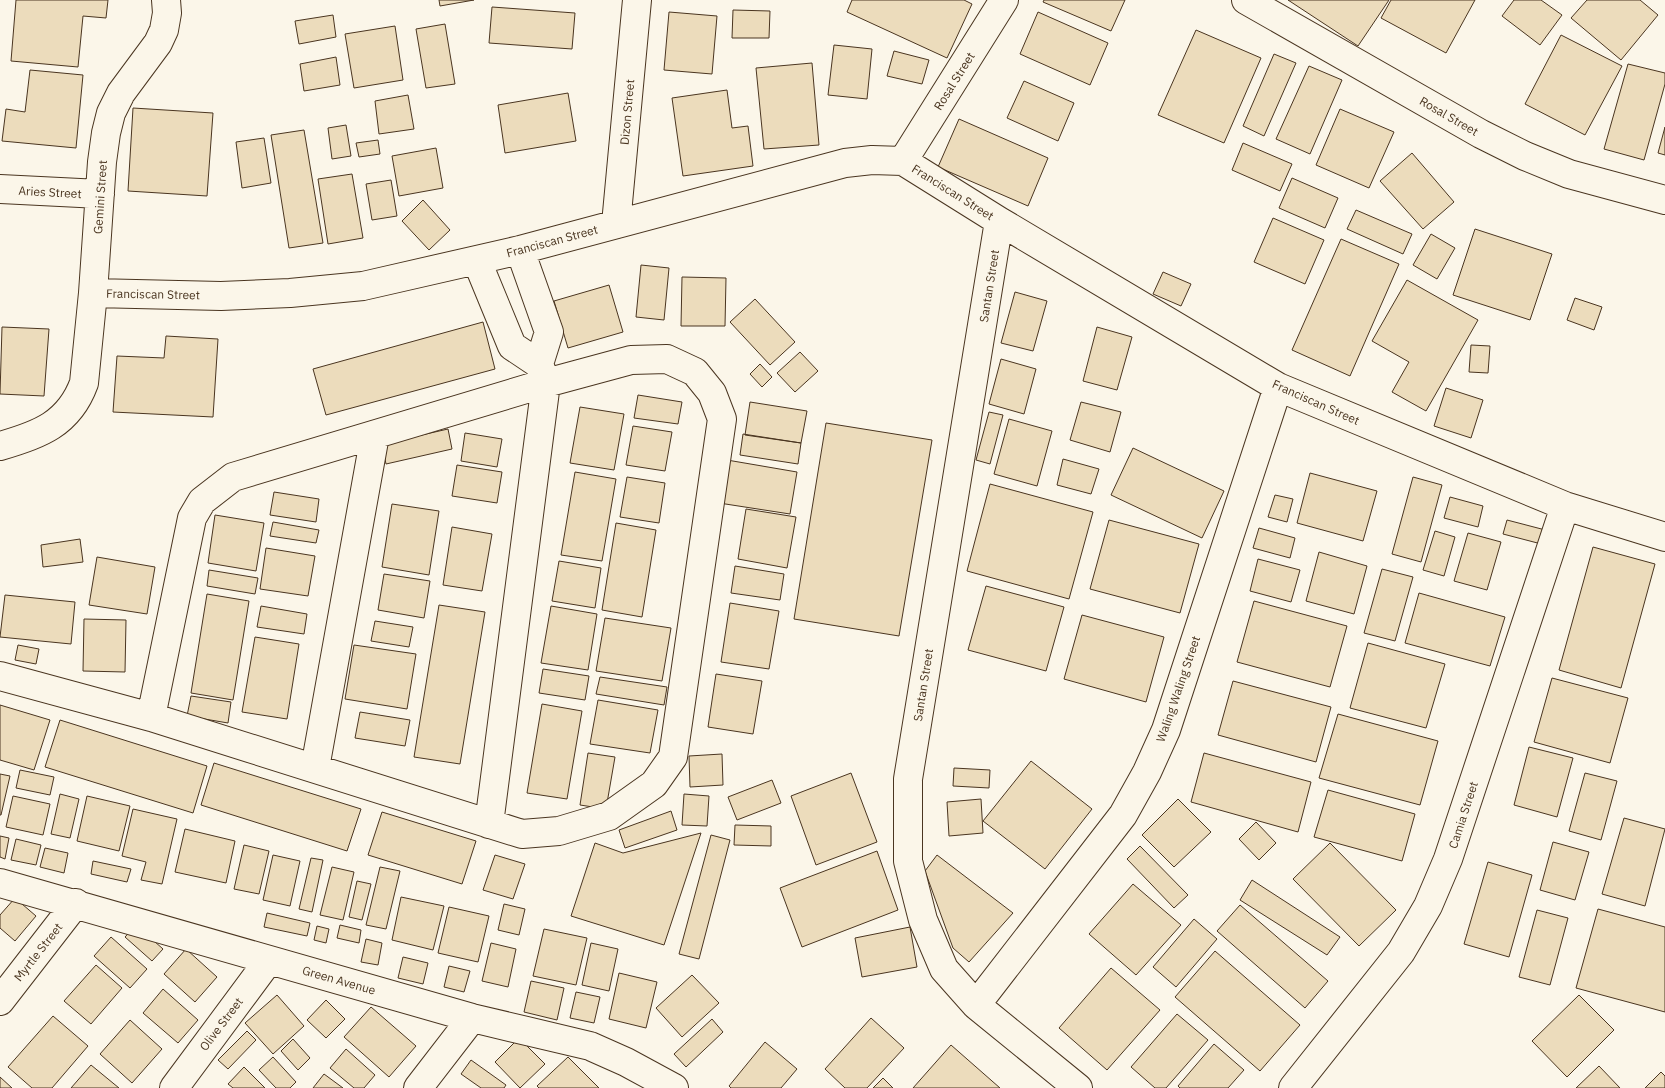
<svg xmlns="http://www.w3.org/2000/svg" width="1665" height="1088" viewBox="0 0 1665 1088" font-family="'IBM Plex Sans',sans-serif">
<rect width="100%" height="100%" fill="#fbf6e9"/>
<path fill="#ecdcbc" stroke="#4a3520" d="M16 0H108L106 18 83 16 78 67 11 61Z
M439 0H474L440 6Z
M852 0H964L972 4 947 58 847 12Z
M1044 0H1125L1111 31 1043 2Z
M1288 0H1389L1358 46Z
M1391 0H1475L1446 53 1381 18Z
M1514 0H1541L1562 15 1540 45 1502 16Z
M1587 0H1640L1658 15 1621 60 1571 18Z
M492 7 575 13 572 49 489 43Z
M733 10 770 11 769 38H732Z
M669 12 717 16 712 74 664 70Z
M1038 12 1108 43 1090 85 1020 54Z
M333 15 336 37 299 44 295 21Z
M445 24 455 84 426 88 416 29Z
M395 26 403 80 354 88 345 34Z
M1196 30 1261 58 1224 143 1158 115Z
M1561 35 1622 66 1585 135 1525 104Z
M834 45 872 49 867 99 828 95Z
M894 51 929 60 922 84 887 76Z
M1274 54 1296 63 1264 136 1243 126Z
M336 57 340 85 304 91 300 64Z
M812 63 819 145 764 149 756 68Z
M1628 64 1665 73V84L1644 160 1604 149Z
M1309 66 1342 80 1310 154 1276 139Z
M30 70 83 75 76 148 2 141 6 109 25 112Z
M1024 81 1074 103 1058 141 1007 118Z
M727 90 732 128 748 126 753 166 683 176 672 98Z
M568 93 576 141 505 153 498 105Z
M408 95 414 129 379 134 375 101Z
M133 108 213 113 207 196 128 191Z
M1340 109 1394 132 1369 188 1316 165Z
M959 119 1048 158 1028 206 938 167Z
M346 125 351 156 332 159 328 128Z
M1665 127V155L1658 153Z
M304 130 323 243 289 248 271 135Z
M264 138 271 183 242 188 236 142Z
M378 140 380 154 359 157 356 143Z
M1243 143 1292 164 1280 191 1232 170Z
M436 148 443 188 399 196 392 156Z
M1412 153 1454 202 1423 229 1380 181Z
M352 174 363 238 328 244 318 179Z
M1292 178 1338 198 1325 228 1279 208Z
M391 180 397 216 372 220 366 184Z
M423 200 450 230 429 250 402 221Z
M1356 210 1412 234 1403 254 1347 229Z
M1273 218 1324 240 1305 284 1254 262Z
M1475 229 1552 254 1530 320 1453 295Z
M1431 234 1455 248 1437 279 1413 265Z
M1341 239 1399 264 1350 376 1292 350Z
M641 265 669 268 664 320 636 317Z
M1163 272 1191 284 1181 306 1153 294Z
M682 277 726 278 725 326H681Z
M1407 280 1478 320 1426 411 1392 392 1409 362 1372 341Z
M609 285 623 332 568 348 554 301Z
M1015 292 1047 301 1033 351 1001 343Z
M1575 298 1602 307 1594 330 1567 320Z
M755 299 795 342 770 365 730 322Z
M483 322 495 369 326 415 313 369Z
M2 327 49 329 44 396 0 394Z
M1097 327 1132 337 1117 390 1083 381Z
M166 336 218 339 213 417 113 412 117 356 164 358Z
M1471 345 1490 346 1488 373 1469 372Z
M800 352 818 371 795 392 777 373Z
M1001 359 1036 369 1024 414 989 404Z
M760 364 772 377 762 387 750 374Z
M1446 388 1483 400 1471 438 1434 426Z
M638 395 682 402 678 424 634 418Z
M750 402 807 411 801 443 745 435Z
M1081 402 1121 412 1110 452 1070 440Z
M580 407 624 414 614 470 570 463Z
M989 412 1003 415 990 464 976 460Z
M1009 419 1052 431 1037 486 994 474Z
M826 423 932 440 899 636 794 619Z
M633 426 672 432 665 471 626 465Z
M448 429 452 449 386 464 382 444Z
M465 433 502 439 497 467 461 461Z
M743 434 801 443 798 464 740 455Z
M1133 448 1224 491 1202 538 1111 495Z
M1063 459 1099 469 1091 494 1057 485Z
M727 460 797 472 790 514 719 503Z
M457 465 502 472 497 503 452 496Z
M575 472 616 479 602 561 561 555Z
M1310 473 1377 491 1363 541 1297 523Z
M627 477 665 483 659 523 620 517Z
M1413 477 1442 485 1421 562 1392 554Z
M990 484 1093 512 1069 599 967 571Z
M274 492 319 499 316 522 270 515Z
M1275 495 1293 499 1287 522 1268 517Z
M1450 497 1483 506 1478 527 1444 518Z
M392 504 439 511 429 575 382 567Z
M746 509 796 517 787 568 738 559Z
M215 515 264 523 256 571 208 563Z
M1109 520 1199 544 1180 613 1090 589Z
M1507 520 1553 532 1549 546 1503 534Z
M273 522 319 530 316 543 270 536Z
M616 523 656 530 642 617 602 610Z
M452 527 492 534 482 591 443 585Z
M1259 528 1295 538 1290 558 1253 548Z
M1435 531 1455 537 1444 576 1423 570Z
M1468 533 1501 542 1487 590 1454 581Z
M80 539 83 562 43 567 41 545Z
M1593 547 1655 564 1621 688 1559 670Z
M266 548 315 556 308 596 260 589Z
M1319 552 1367 566 1354 614 1306 601Z
M97 557 155 567 147 614 89 605Z
M1258 559 1300 570 1291 602 1250 591Z
M559 561 601 568 595 608 552 601Z
M735 566 784 574 780 600 731 593Z
M1382 569 1413 577 1395 641 1364 633Z
M209 570 258 578 255 594 207 586Z
M384 574 430 581 424 618 378 610Z
M986 586 1064 607 1046 671 968 650Z
M1419 593 1505 617 1490 666 1405 643Z
M207 594 249 601 233 700 191 693Z
M5 595 75 602 71 644 0 637Z
M1254 601 1347 626 1330 687 1237 662Z
M730 603 779 611 769 669 721 662Z
M439 605 485 612 460 764 414 757Z
M261 606 307 614 304 634 257 627Z
M551 606 597 614 588 670 541 663Z
M1082 615 1164 637 1146 702 1064 679Z
M605 618 671 628 662 681 596 671Z
M84 619 126 620 125 672 83 671Z
M375 621 413 627 409 647 371 641Z
M255 637 299 644 287 719 242 712Z
M1368 643 1445 664 1426 728 1350 708Z
M18 645 39 649 36 664 15 660Z
M354 645 416 654 407 709 345 699Z
M543 669 589 676 585 700 539 693Z
M716 674 762 681 753 734 708 727Z
M600 677 667 687 664 705 596 694Z
M1552 678 1628 698 1610 763 1534 742Z
M1233 681 1331 707 1316 762 1218 735Z
M191 696 231 702 228 723 187 716Z
M598 700 658 710 650 753 590 744Z
M542 704 582 711 567 799 527 793Z
M0 705 50 720 34 770 0 760Z
M360 712 410 720 405 746 355 738Z
M1338 714 1438 741 1420 805 1319 778Z
M60 720 207 766 193 813 45 767Z
M1529 747 1573 758 1557 817 1514 805Z
M588 753 615 757 606 809 580 805Z
M1204 753 1311 782 1298 832 1191 802Z
M722 754 723 785 690 787 689 756Z
M1031 761 1092 809 1045 869 983 821Z
M214 763 361 809 347 851 201 805Z
M954 768 990 770 989 788 953 786Z
M20 770 54 777 50 795 16 788Z
M851 773 877 842 816 865 791 796Z
M1585 773 1617 781 1601 840 1569 831Z
M0 774 10 776 1 815H0Z
M772 780 781 803 737 820 728 797Z
M1328 790 1415 814 1402 861 1314 837Z
M60 794 79 799 70 838 51 834Z
M684 794 709 796 707 826 682 825Z
M13 796 50 804 43 835 6 827Z
M87 796 130 806 119 851 77 841Z
M981 799 983 833 949 836 947 802Z
M1178 799 1211 832 1174 867 1142 835Z
M133 809 177 819 162 884 141 880 146 862 122 856Z
M671 811 677 830 625 848 619 830Z
M382 812 476 841 462 884 368 855Z
M1624 818 1665 829 1645 906 1602 894Z
M1256 822 1276 843 1259 860 1239 839Z
M735 825 771 826V846L734 845Z
M185 829 235 841 226 883 175 872Z
M701 833 664 945 571 916 595 843 623 853Z
M711 835 730 840 699 959 679 954Z
M0 836 9 838 5 859 0 857Z
M16 839 41 845 36 865 11 860Z
M1553 842 1589 852 1575 900 1540 890Z
M1330 843 1396 910 1359 946 1293 879Z
M244 845 269 851 259 894 234 889Z
M1140 846 1188 895 1174 908 1127 859Z
M45 848 68 853 64 873 40 867Z
M877 851 898 910 802 947 780 888Z
M273 855 300 861 290 906 263 900Z
M495 855 525 864 513 899 483 890Z
M937 855 1013 913 969 962 953 948 925 871Z
M311 858 323 860 312 912 299 909Z
M93 861 131 869 127 882 91 874Z
M1488 862 1532 875 1509 957 1464 944Z
M332 867 354 872 343 920 320 915Z
M380 867 400 871 386 929 366 925Z
M1252 880 1340 937 1327 955 1240 900Z
M357 881 371 884 362 920 349 917Z
M1133 884 1181 925 1136 975 1089 934Z
M401 897 444 906 433 950 392 940Z
M15 898 36 916 15 941 0 928V915Z
M504 904 525 909 519 935 498 930Z
M1240 905 1328 981 1305 1008 1217 931Z
M449 907 489 916 478 962 438 953Z
M1598 909 1665 927V1012L1576 988Z
M1537 910 1568 918 1550 985 1519 977Z
M267 913 310 923 307 936 264 927Z
M1194 919 1217 939 1176 987 1153 967Z
M136 925 163 949 152 961 125 937Z
M340 925 361 930 359 943 337 938Z
M317 926 329 929 326 943 314 940Z
M910 927 917 967 862 977 855 938Z
M544 929 587 938 576 985 533 976Z
M111 937 147 969 130 988 94 956Z
M366 939 382 943 378 965 361 962Z
M491 943 516 949 508 987 482 981Z
M591 943 618 949 609 991 582 985Z
M186 949 217 977 195 1002 164 974Z
M1215 951 1300 1025 1260 1071 1175 997Z
M403 957 428 963 423 984 398 978Z
M96 965 122 988 91 1024 64 1001Z
M449 966 470 971 464 992 444 987Z
M1111 968 1160 1010 1107 1070 1059 1028Z
M619 973 657 982 646 1028 609 1019Z
M692 975 719 1003 682 1037 656 1008Z
M531 981 564 988 557 1020 524 1012Z
M163 989 198 1020 178 1043 143 1013Z
M576 992 600 997 594 1023 570 1018Z
M277 995 304 1026 273 1054 245 1023Z
M1579 995 1614 1030 1567 1077 1532 1041Z
M326 1000 345 1019 326 1038 307 1020Z
M371 1007 416 1046 389 1077 344 1037Z
M1177 1014 1208 1040 1166 1088H1155L1131 1067Z
M53 1016 88 1046 52 1088H32L8 1067Z
M871 1018 904 1048 867 1088H845L825 1069Z
M712 1019 723 1032 686 1067 674 1054Z
M130 1020 162 1049 132 1083 100 1054Z
M247 1031 256 1040 228 1069 218 1060Z
M519 1038 545 1064 520 1088 495 1062Z
M293 1039 310 1058 298 1070 281 1051Z
M765 1042 797 1069 781 1088H731L729 1086Z
M1214 1044 1244 1070 1228 1088H1180L1178 1086Z
M951 1045 1000 1088H913Z
M346 1049 375 1075 364 1088H354L330 1068Z
M273 1057 296 1082 290 1088H276L259 1070Z
M568 1057 599 1088H539L537 1086Z
M471 1060 506 1085 504 1088H481L461 1074Z
M91 1065 119 1088H71Z
M1599 1066 1620 1088H1576Z
M244 1067 265 1088H233L228 1084Z
M1661 1072 1665 1076V1088H1645Z
M324 1074 343 1088H313Z
M0 1077 12 1088H0Z
M883 1078 893 1088H873Z"/>
<g fill="none" stroke-linecap="round" stroke-linejoin="round">
<defs>
<path id="minor" d="M1246 0 1481 134 1525 156 1569 174 1665 200
M903 161 1004 0
M0 189 100 194
M999 221 908 779V861L923 920 944 969 976 1005 1078 1088
M616 224 637 0
M520 250 549 332 539 364
M477 261 512 346 539 364 546 383 489 824
M93 293 221 296 290 293 363 286 520 250 845 163 872 160 903 161 999 221 1278 387 1565 506 1665 537
M0 446C39 435 69 424 84 383L93 293 102 162 106 133 111 113 121 93 158 43 164 30 167 13 166 0
M0 676 151 717 522 834 559 831 609 816 654 784 673 757 722 419 712 393 695 372 667 359 631 360 546 383 233 477 202 501 192 518 151 717
M315 768 375 435
M0 883 472 1018 590 1046 626 1062 674 1088
M0 1001 76 903
M976 1005 1123 815 1147 772 1166 730 1278 387
M174 1088 269 960
M418 1088 472 1018
M1293 1088 1401 952 1428 906 1448 859 1565 506"/>
</defs>
<use href="#minor" stroke="#4a3520" stroke-width="30"/>
<use href="#minor" stroke="#fbf6e9" stroke-width="28"/>
</g>
<g text-anchor="middle" dominant-baseline="central" stroke-width="4" stroke-linejoin="round" paint-order="stroke">
<g font-size="12" fill="#4a3520" stroke="#fbf6e9">
<text transform="translate(954 81) rotate(-58)">Rosal Street</text>
<text transform="translate(627 112) rotate(-85)">Dizon Street</text>
<text transform="translate(1449 116) rotate(30)">Rosal Street</text>
<text transform="translate(50 192) rotate(3)">Aries Street</text>
<text transform="translate(953 192) rotate(32)">Franciscan Street</text>
<text transform="translate(100 197) rotate(-86)">Gemini Street</text>
<text transform="translate(552 241) rotate(-15)">Franciscan Street</text>
<text transform="translate(989 286) rotate(-81)">Santan Street</text>
<text transform="translate(153 294) rotate(1)">Franciscan Street</text>
<text transform="translate(1316 402) rotate(24)">Franciscan Street</text>
<text transform="translate(923 685) rotate(-81)">Santan Street</text>
<text transform="translate(1178 689) rotate(-71)">Waling Waling Street</text>
<text transform="translate(1463 815) rotate(-72)">Camia Street</text>
<text transform="translate(38 952) rotate(-52)">Myrtle Street</text>
<text transform="translate(339 980) rotate(16)">Green Avenue</text>
<text transform="translate(221 1024) rotate(-53)">Olive Street</text>
</g>
</g>
</svg>
